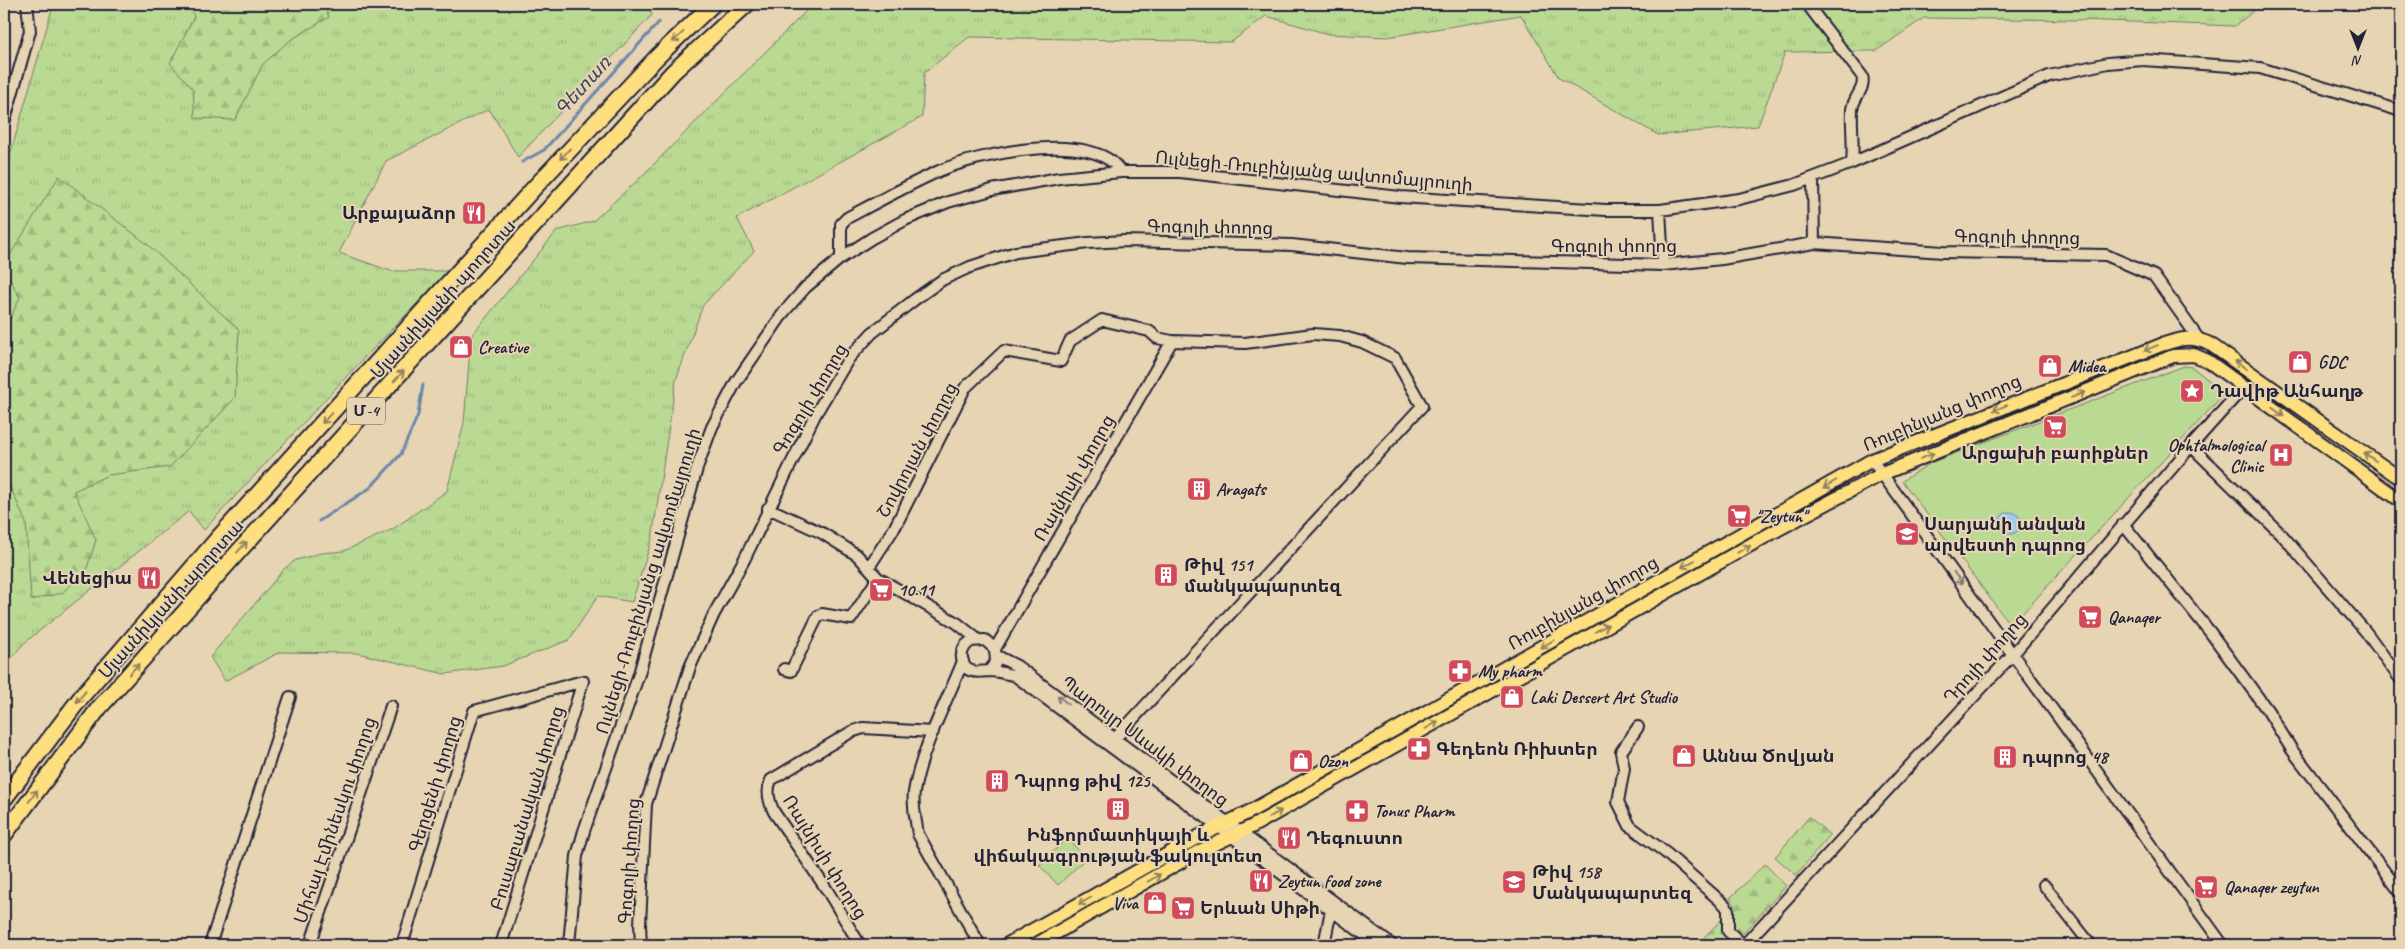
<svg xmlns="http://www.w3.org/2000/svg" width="2405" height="949" viewBox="0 0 2405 949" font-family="Caveat,'Noto Sans Armenian',sans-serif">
<defs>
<pattern id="grass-tufts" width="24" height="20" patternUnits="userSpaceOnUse" patternTransform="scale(1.25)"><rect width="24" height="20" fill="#bad992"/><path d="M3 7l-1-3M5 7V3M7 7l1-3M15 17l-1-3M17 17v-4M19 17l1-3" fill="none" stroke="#a0ba7f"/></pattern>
<pattern id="forest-firs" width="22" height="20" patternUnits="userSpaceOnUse" patternTransform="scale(1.25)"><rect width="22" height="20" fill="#bad992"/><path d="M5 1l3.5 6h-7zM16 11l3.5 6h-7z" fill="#a0ba7f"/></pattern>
</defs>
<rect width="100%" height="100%" fill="#e7d4b2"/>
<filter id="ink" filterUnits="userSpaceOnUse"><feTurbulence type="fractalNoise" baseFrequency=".02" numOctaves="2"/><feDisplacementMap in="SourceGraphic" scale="10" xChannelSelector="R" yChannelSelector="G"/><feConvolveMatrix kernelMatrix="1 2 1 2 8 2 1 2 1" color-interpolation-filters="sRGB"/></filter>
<g filter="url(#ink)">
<path fill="url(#grass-tufts)" stroke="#6e7e66" d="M51 4H647L652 15 518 157 489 109 386 161 339 253 391 271H448L345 378 204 530 189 511 23 644 4 667V176L52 9Z
M813 4H2262L2235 26 2080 20 1924 18 1876 51 1785 52 1758 126 1658 135 1559 78 1521 15 1387 37 1328 34 1266 16 1231 42 969 37 924 73 922 117 737 218 754 251 703 305 676 380 652 539 632 602 598 596 569 640 503 666 445 674 357 653 280 652 225 681 210 657 285 568 296 560 321 553 344 551 393 529 447 491 464 423 471 336 557 231 593 221 640 178Z"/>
<path fill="url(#forest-firs)" stroke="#6e7e66" d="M189 4H323L329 17 289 41 263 64 235 120 195 118 193 89 170 63 194 17Z
M59 176 147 244 239 330 235 398 170 467 108 475 74 491 96 540 86 571 62 593 31 600 26 523 4 472V332L20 297 4 269V265Z
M1809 817 1830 835 1796 875 1775 857Z
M1765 864 1786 886 1732 945H1697L1735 905 1730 898Z"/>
<path fill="#bad992" stroke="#6e7e66" d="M2184 366 2192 367 2225 393 2011 626 1902 481 1932 462Z
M1067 838 1086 858 1058 885 1039 865Z"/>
<path fill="#9dcaf8" stroke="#6c87ac" d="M1999 523a11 11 0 1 1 22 0a11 11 0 1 1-22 0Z"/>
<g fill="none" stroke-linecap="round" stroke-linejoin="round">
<path stroke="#6c87ac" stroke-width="3" d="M522 162 544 150 659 22
M319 521 370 488 401 454 418 415 423 385"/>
<defs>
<path id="minor" d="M1807 4 1862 76C1866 89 1854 96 1852 109 1851 127 1854 145 1852 163
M4 123 30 31 27 4
M1813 178 1814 243
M1660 210 1663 265
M841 258V224L847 218C877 202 908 185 939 171 979 154 1073 134 1111 161 1115 164 1118 168 1121 172
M2191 446 2283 536 2366 632 2401 680
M1872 460 2223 945
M768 508 822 533 857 555 878 578 957 623 977 639
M2123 524 2210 632 2268 711 2292 750 2401 893
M869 567 895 527 965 388 1004 351 1061 361 1070 341 1102 320 1149 331 1157 338 1172 341 1245 343 1313 334 1340 336 1362 342 1395 358 1422 406 1109 745
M995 649 1172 341
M997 656 1017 666 1392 945
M963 661C946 704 922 746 914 792 912 805 916 821 918 834L980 945
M784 669 791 671 818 616 822 614 851 619 878 578
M989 671 996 662 995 649 985 640 971 641C965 645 961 651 962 658 964 675 978 672 990 671 997 671 1006 674 1014 675L1378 945
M1638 727 1621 752 1624 768 1618 802 1630 826 1666 853 1725 905 1728 910V931L1743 945
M2044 885 2091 945
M210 945 290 697
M310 945 391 706
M402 945 474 711 583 681
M501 945 583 681
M569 945 577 856 584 831 639 674 698 465 712 427 736 382 784 312 806 287 841 258 872 238 905 220 948 202 992 190 1059 178 1121 172H1180L1400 197 1606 210H1660L1739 199 1794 185 1852 163 2049 76 2108 63 2143 60 2260 68 2401 111
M641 945 640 924 646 804 690 667 714 614 744 560 815 415 849 358 872 333 914 300 942 280 970 267 1016 252 1088 243 1125 241 1292 245 1407 258 1663 265 1722 259 1814 243 1943 252 2106 255 2154 276 2198 338
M860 945 827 890 774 812C769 802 766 791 771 780L851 732 863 728 933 732
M1324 945 1331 910
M1744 945 2014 653 2191 446 2244 387"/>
<path id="major" d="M1006 945 1198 837 1249 812 1872 460 2161 345C2180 339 2191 335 2210 344L2401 479
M1035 945 1198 852 1253 826 1777 530 1882 474 2173 356 2194 355 2208 361 2401 501"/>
<path id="highway" d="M4 799 82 696 220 536 533 189 657 57 713 4
M4 835 99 708 239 551 673 72 747 4"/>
</defs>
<use href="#minor" stroke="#22223b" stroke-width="14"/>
<use href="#major" stroke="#22223b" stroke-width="16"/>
<use href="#highway" stroke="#22223b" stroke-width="19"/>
<use href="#minor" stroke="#e7d4b2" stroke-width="10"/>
<use href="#major" stroke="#fedf80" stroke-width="12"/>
<use href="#highway" stroke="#fedf80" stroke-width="15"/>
</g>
<defs><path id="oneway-shaft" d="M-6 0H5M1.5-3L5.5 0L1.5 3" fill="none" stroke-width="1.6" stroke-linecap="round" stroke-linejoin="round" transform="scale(1.25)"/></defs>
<g stroke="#90805e">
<use href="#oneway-shaft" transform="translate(678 37) rotate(137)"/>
<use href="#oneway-shaft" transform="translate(565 154) rotate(133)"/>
<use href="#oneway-shaft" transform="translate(2151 348) rotate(158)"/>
<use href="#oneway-shaft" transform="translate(2241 365) rotate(-143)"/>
<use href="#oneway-shaft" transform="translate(399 376) rotate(-47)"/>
<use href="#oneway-shaft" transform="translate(2078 395) rotate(-23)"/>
<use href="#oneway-shaft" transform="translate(2000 408) rotate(158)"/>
<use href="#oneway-shaft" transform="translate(2278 412) rotate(37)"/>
<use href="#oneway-shaft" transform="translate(327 418) rotate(132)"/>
<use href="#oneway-shaft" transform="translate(1927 456) rotate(-22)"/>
<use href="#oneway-shaft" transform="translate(2370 457) rotate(-145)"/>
<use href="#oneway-shaft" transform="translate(1830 484) rotate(150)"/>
<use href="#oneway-shaft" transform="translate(242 547) rotate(-48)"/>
<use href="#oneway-shaft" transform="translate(1744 549) rotate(-29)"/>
<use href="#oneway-shaft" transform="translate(1688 564) rotate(151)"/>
<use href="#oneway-shaft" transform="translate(1602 628) rotate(-29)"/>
<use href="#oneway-shaft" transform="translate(1547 644) rotate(150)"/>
<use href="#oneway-shaft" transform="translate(134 669) rotate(-48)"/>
<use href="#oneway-shaft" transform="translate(81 697) rotate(129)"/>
<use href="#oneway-shaft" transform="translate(1432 725) rotate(-30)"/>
<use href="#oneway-shaft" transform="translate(33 796) rotate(-53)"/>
<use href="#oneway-shaft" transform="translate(1275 814) rotate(-30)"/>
<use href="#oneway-shaft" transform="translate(1154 878) rotate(-30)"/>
<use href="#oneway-shaft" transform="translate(1085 901) rotate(150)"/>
</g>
<g stroke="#847b76">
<use href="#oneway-shaft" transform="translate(1958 578) rotate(54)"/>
<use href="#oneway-shaft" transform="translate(1063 700) rotate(-143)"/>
</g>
</g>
<defs>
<symbol id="restaurant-square" viewBox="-11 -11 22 22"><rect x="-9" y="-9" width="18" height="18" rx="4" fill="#d1495b" stroke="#e7d4b2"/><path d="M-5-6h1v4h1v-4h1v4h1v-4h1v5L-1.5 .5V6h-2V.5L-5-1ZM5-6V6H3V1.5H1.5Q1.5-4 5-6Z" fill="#fff"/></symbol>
<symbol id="shop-square" viewBox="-11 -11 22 22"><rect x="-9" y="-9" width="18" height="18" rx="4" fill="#d1495b" stroke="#e7d4b2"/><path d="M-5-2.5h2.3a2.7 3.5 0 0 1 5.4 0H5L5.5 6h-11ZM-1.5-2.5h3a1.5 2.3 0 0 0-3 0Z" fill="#fff"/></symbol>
<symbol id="sight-square" viewBox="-11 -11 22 22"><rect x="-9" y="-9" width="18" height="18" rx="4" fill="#d1495b" stroke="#e7d4b2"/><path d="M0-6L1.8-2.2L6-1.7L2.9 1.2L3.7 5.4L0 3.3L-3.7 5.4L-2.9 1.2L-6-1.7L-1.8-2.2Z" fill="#fff"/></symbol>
<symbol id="supermarket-square" viewBox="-11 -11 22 22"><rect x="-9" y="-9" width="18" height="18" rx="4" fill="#d1495b" stroke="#e7d4b2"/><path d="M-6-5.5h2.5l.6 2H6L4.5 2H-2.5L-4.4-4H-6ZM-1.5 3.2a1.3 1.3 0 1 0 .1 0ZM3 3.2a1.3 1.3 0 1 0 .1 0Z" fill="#fff"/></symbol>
<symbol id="hospital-square" viewBox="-11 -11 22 22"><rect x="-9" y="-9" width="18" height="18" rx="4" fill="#d1495b" stroke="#e7d4b2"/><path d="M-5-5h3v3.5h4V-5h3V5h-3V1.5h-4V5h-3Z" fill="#fff"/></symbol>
<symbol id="building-square" viewBox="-11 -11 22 22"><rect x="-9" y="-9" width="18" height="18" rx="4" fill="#d1495b" stroke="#e7d4b2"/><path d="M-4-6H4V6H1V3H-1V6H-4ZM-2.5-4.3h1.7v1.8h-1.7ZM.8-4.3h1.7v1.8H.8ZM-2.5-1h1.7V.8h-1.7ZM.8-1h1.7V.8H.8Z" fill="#fff"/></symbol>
<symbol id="school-square" viewBox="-11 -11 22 22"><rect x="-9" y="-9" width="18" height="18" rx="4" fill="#d1495b" stroke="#e7d4b2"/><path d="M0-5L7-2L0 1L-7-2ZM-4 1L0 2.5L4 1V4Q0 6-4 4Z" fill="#fff"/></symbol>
<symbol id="pharmacy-square" viewBox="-11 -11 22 22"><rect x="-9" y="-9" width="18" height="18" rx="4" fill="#d1495b" stroke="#e7d4b2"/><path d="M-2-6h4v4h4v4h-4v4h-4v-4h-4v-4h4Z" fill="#fff"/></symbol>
</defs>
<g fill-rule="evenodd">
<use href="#restaurant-square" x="460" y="199" width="28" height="28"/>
<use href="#shop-square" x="447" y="333" width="28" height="28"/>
<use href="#shop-square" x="2286" y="348" width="28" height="28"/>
<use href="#shop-square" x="2036" y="352" width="28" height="28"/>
<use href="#sight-square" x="2178" y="377" width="28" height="28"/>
<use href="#supermarket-square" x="2041" y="413" width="28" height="28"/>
<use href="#hospital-square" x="2267" y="441" width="28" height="28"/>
<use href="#building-square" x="1185" y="475" width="28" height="28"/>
<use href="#supermarket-square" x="1725" y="502" width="28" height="28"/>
<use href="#school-square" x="1893" y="520" width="28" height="28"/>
<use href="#building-square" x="1152" y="561" width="28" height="28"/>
<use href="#restaurant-square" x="135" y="564" width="28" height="28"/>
<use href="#supermarket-square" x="867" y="576" width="28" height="28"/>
<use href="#supermarket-square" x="2076" y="603" width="28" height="28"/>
<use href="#pharmacy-square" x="1446" y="657" width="28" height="28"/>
<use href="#shop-square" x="1498" y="683" width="28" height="28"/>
<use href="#pharmacy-square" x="1405" y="735" width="28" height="28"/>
<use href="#shop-square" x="1670" y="742" width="28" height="28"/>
<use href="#building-square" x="1991" y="743" width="28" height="28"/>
<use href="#shop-square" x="1287" y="747" width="28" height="28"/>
<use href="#building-square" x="983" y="767" width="28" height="28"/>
<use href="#building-square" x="1104" y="795" width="28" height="28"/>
<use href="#pharmacy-square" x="1343" y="797" width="28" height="28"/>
<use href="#restaurant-square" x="1275" y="824" width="28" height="28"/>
<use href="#restaurant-square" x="1247" y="867" width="28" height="28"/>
<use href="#school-square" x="1500" y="868" width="28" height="28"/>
<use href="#supermarket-square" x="2192" y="873" width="28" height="28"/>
<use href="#shop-square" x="1141" y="889" width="28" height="28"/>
<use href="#supermarket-square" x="1169" y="894" width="28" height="28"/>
</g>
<g text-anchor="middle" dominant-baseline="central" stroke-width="4" stroke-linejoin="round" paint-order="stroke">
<rect fill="#e7d4b2" stroke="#5d575f" stroke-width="1" x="347" y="397.5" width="38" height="27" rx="4"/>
<g font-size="16" font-weight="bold" fill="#22223b">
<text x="366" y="411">Մ-4</text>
</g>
<g font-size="18" fill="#22223b" stroke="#e7d4b2">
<text transform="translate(1314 171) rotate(5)">Ուլնեցի-Ռուբինյանց ավտոմայրուղի</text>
<text transform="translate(1210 227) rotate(1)">Գոգոլի փողոց</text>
<text transform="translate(2017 237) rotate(1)">Գոգոլի փողոց</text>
<text x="1614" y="246">Գոգոլի փողոց</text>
<text transform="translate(443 299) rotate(-48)">Մյասնիկյանի պողոտա</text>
<text transform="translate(810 399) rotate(-59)">Գոգոլի փողոց</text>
<text transform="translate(1942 413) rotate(-23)">Ռուբինյանց փողոց</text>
<text transform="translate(917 450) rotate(-62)">Շովրոյան փողոց</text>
<text transform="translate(1074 478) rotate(-60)">Ռայնիսի փողոց</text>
<text transform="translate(648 581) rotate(-73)">Ուլնեցի-Ռուբինյանց ավտոմայրուղի</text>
<text transform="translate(171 599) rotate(-48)">Մյասնիկյանի պողոտա</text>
<text transform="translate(1583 603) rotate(-30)">Ռուբինյանց փողոց</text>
<text transform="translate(1985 658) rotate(-48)">Դրոյի փողոց</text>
<text transform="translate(1145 741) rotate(37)">Պարույր Սևակի փողոց</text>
<text transform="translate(435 784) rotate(-73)">Գերցենի փողոց</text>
<text transform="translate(527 808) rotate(-73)">Բուսաբանական փողոց</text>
<text transform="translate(335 820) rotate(-71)">Միհայ Էմինեսկու փողոց</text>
<text transform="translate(825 857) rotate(58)">Ռայնիսի փողոց</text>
<text transform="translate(629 861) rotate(-86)">Գոգոլի փողոց</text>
</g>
<g font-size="18" font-weight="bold" fill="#22223b" stroke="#e7d4b2" text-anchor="start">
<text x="456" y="213" text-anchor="end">Արքայաձոր</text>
<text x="478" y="347">Creative</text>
<text x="2318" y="362">GDC</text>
<text x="2068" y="366">Midea</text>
<text x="2210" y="391">Դավիթ Անհաղթ</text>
<text x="2264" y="445" text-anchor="end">Ophtalmological<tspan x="2264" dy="21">Clinic</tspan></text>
<text x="2055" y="453" text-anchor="middle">Արցախի բարիքներ</text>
<text x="1216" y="489">Aragats</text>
<text x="1756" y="516">"Zeytun"</text>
<text x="1924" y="524">Սարյանի անվան<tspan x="1924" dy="21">արվեստի դպրոց</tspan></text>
<text x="1184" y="565">Թիվ 151<tspan x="1184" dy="21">մանկապարտեզ</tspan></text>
<text x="132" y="578" text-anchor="end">Վենեցիա</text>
<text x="898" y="590">10.11</text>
<text x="2108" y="617">Qanaqer</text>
<text x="1478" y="671">My pharm</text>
<text x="1530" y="697">Laki Dessert Art Studio</text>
<text x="1436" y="749">Գեդեոն Ռիխտեր</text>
<text x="1702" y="756">Աննա Ծովյան</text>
<text x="2022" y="757">դպրոց 48</text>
<text x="1318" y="761">Ozon</text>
<text x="1014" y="781">Դպրոց թիվ 125</text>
<text x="1374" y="811">Tonus Pharm</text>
<text x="1118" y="835" text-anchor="middle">Ինֆորմատիկայի և<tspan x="1118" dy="21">վիճակագրության ֆակուլտետ</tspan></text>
<text x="1306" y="838">Դեգուստո</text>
<text x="1532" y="872">Թիվ 158<tspan x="1532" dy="21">Մանկապարտեզ</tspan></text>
<text x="1278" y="881">Zeytun food zone</text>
<text x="2224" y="887">Qanaqer zeytun</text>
<text x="1138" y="903" text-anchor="end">Viva</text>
<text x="1200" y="908">Երևան Սիթի</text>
</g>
<g font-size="19" font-style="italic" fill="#3b4461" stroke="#e7d4b2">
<text transform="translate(583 86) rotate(-48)">Գետառ</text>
</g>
</g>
<rect width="2405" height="949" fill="none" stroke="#e7d4b2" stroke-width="20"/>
<rect x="10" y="10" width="2385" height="929" fill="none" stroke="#22223b" stroke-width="2" filter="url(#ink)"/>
<g transform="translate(2358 48) rotate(180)" stroke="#e7d4b2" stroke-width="4" paint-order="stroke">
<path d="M0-4L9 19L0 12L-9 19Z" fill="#22223b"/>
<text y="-8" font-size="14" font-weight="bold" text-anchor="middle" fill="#22223b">N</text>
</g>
</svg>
